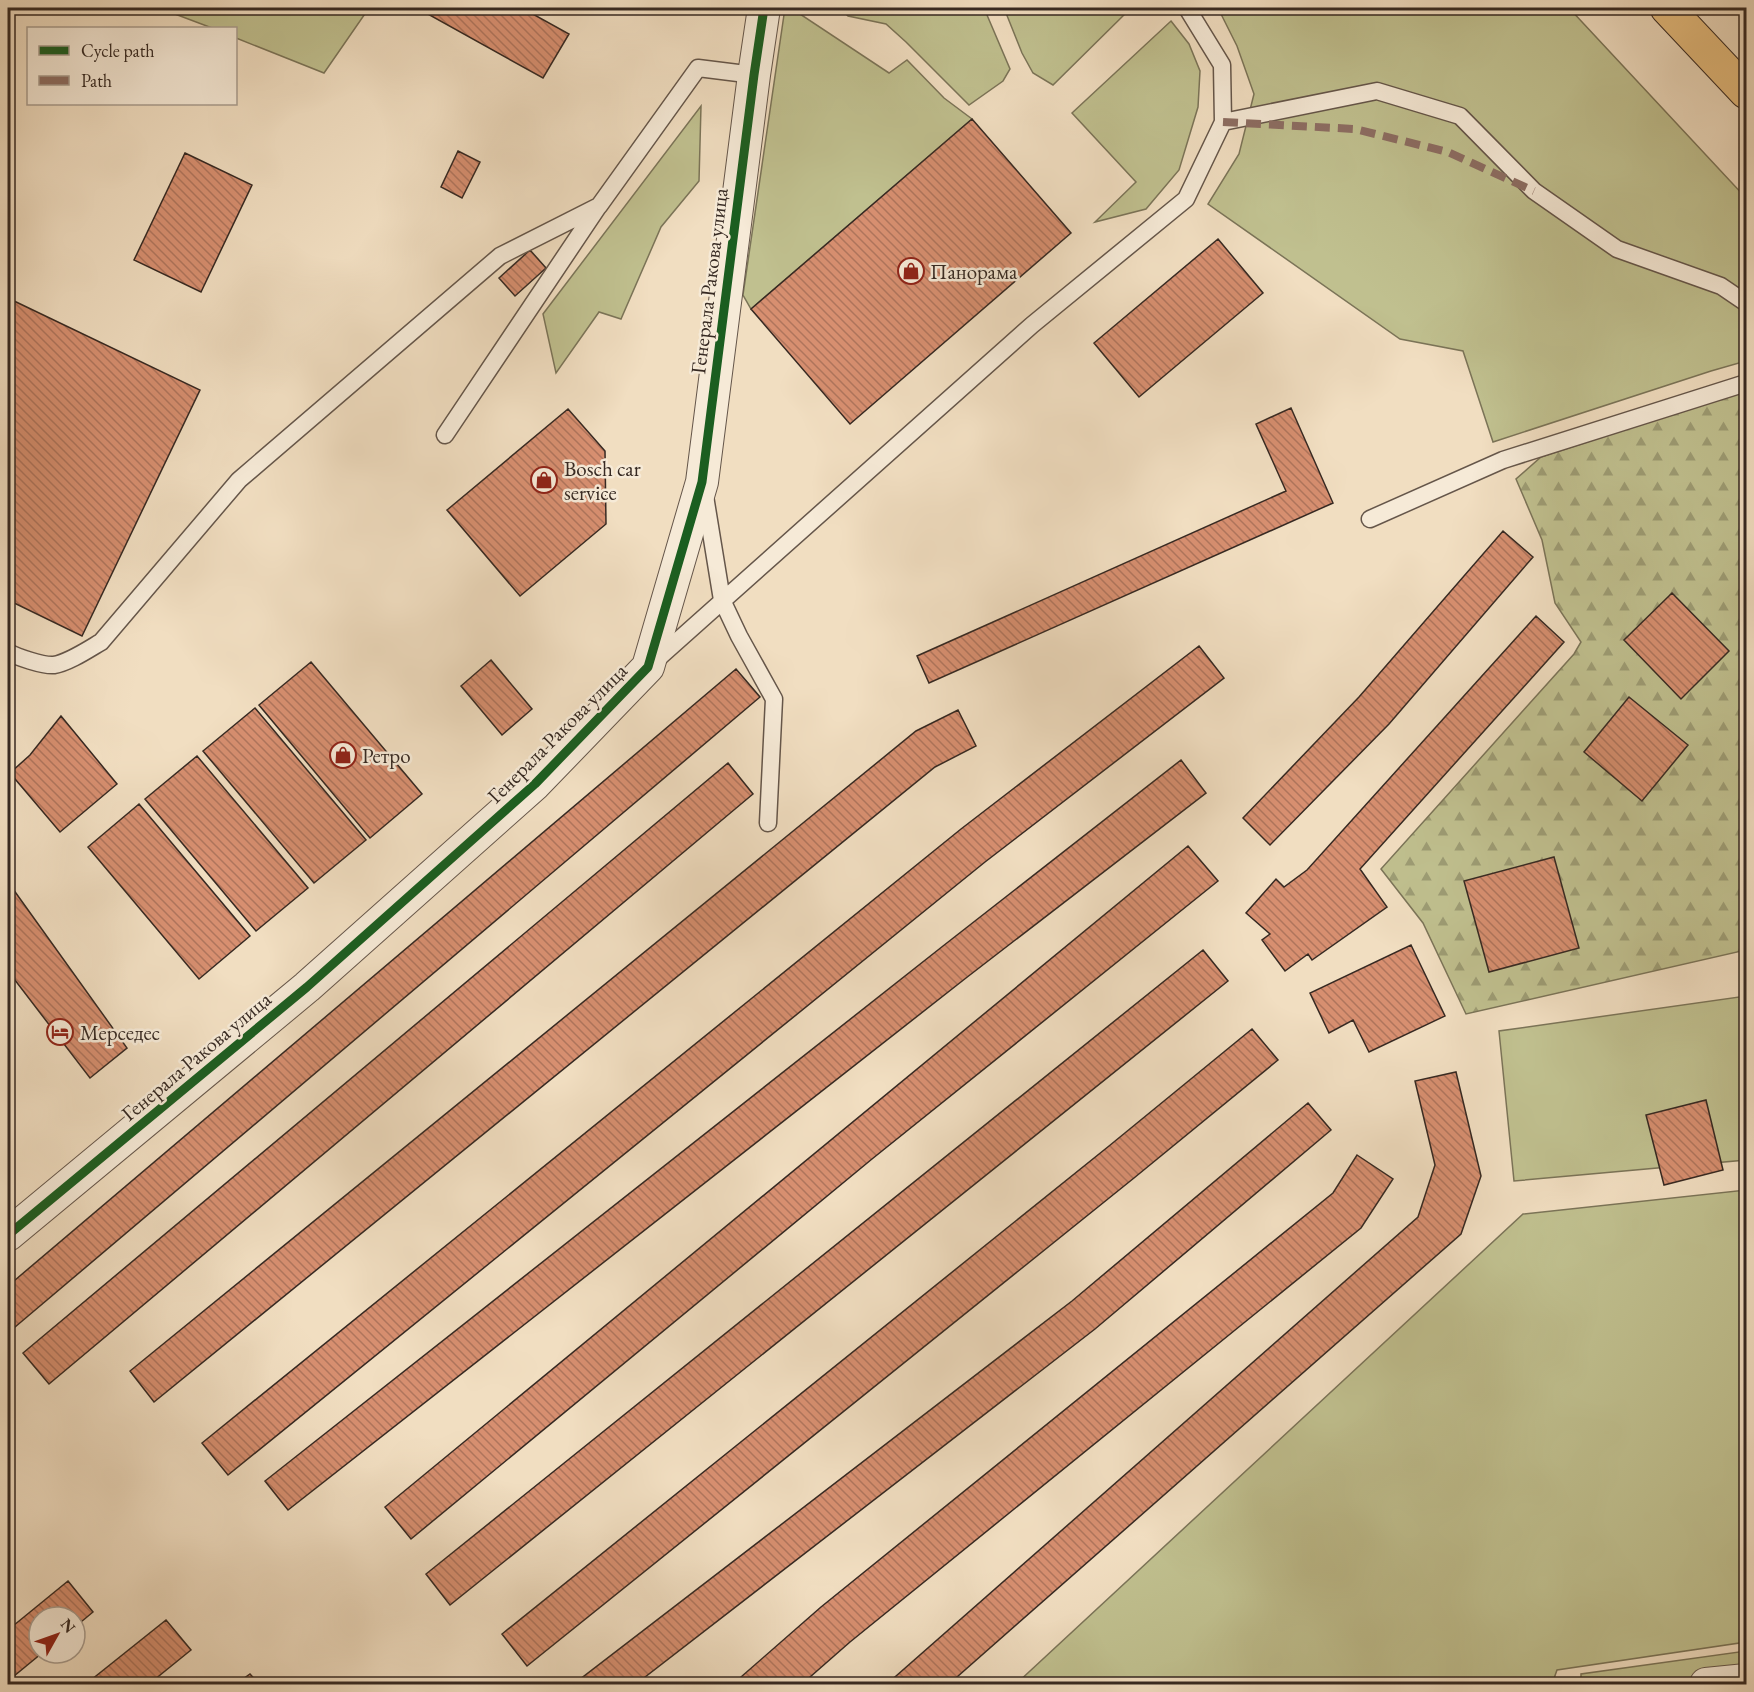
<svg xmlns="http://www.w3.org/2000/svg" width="1754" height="1692" viewBox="0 0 1754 1692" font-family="'EB Garamond',serif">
<defs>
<pattern id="forest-firs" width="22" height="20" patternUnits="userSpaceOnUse" patternTransform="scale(1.5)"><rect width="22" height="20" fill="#c0c08f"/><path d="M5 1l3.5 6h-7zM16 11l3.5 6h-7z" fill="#9d9c74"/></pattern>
<pattern id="building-back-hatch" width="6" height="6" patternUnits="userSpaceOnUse" patternTransform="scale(1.5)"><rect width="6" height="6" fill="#d78f70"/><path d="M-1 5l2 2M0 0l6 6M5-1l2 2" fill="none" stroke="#af755c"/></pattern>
</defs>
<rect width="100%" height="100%" fill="#f1dec1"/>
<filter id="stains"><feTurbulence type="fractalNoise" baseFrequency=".00333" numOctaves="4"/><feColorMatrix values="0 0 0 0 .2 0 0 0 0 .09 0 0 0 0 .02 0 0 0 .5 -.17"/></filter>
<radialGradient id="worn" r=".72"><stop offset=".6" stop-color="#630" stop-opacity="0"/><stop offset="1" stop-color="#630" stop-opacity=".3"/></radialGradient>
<path fill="#c0c08f" stroke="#7b7458" stroke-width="1.5" d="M159 8H369L324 73 236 38V28H212Z
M785 8H791L889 73 907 60 944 98 972 119 751 309 743 295Z
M840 8H984L1010 69 1003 81 969 105 906 42 886 24 848 16Z
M1004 8H1131L1053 85 1033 73 1022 53Z
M1218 8H1569L1746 198V361L1711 371 1493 442 1463 351 1400 339 1208 204 1239 154 1254 94 1237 46Z
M1171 21 1189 44 1200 71 1198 107 1179 170 1146 209 1095 222 1136 182 1072 113Z
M701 106 699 181 661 227 621 319 599 312 556 373 543 314Z
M1746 996V1160L1514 1181 1499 1031Z
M1746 1190V1642L1557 1670 1552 1684H1016L1523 1214Z
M1746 1651V1684H1581V1674Z"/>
<path fill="url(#forest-firs)" stroke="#7b7458" stroke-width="1.5" d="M1746 390V950L1466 1014 1423 923 1381 869 1574 654 1581 642 1555 603 1542 540 1516 479 1541 457Z"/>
<path fill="url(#building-back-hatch)" stroke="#362922" stroke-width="1.5" d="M417 8H522L569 34 543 78Z
M972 119 1071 233 850 424 751 309Z
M458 151 480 162 462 198 441 187Z
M185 153 252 185 201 292 134 260Z
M1218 239 1263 293 1139 397 1094 343Z
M530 250 546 268 515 296 499 278Z
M12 300 200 390 82 636 8 600V308Z
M1291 408 1333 503 929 683 917 656 1286 491 1256 424Z
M568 409 605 451 606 524 520 596 447 510Z
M1503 531 1533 557 1389 724 1270 845 1243 818 1359 697Z
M1672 593 1729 651 1681 699 1624 640Z
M1536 616 1564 642 1360 869 1387 907 1312 960 1308 954 1285 971 1262 940 1270 934 1246 913 1276 879 1284 887 1307 870Z
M1199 646 1224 678 985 862 228 1475 202 1443 961 829Z
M491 660 532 709 502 735 461 686Z
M311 662 422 794 370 838 259 705Z
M736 669 760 697 8 1333V1286Z
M1629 697 1688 745 1642 801 1584 752Z
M255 708 366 840 314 883 203 751Z
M958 710 976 746 935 767 154 1402 130 1371 916 731Z
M61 716 117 784 60 832 10 773 30 755Z
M197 756 308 888 256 931 145 799Z
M1181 760 1206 793 966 978 288 1510 265 1481 943 946Z
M728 763 753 794 49 1384 23 1353Z
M139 804 250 936 199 979 88 847Z
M1188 846 1218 881 872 1159 411 1539 385 1507Z
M1554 857 1579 948 1489 972 1464 881Z
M8 882 127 1048 90 1078 8 971Z
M1411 945 1445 1016 1369 1052 1353 1020 1329 1033 1310 993Z
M1203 950 1228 981 450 1605 426 1574Z
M1252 1029 1278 1060 1134 1178 527 1666 502 1634 1109 1146Z
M1456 1072 1481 1176 1461 1234 949 1684H887L1418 1217 1435 1165 1415 1081Z
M1706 1100 1723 1170 1664 1185 1646 1115Z
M1308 1103 1331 1130 1095 1329 636 1684H582L579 1680 1072 1301Z
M1357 1155 1393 1179 1361 1228 850 1642 802 1684H733L821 1607 1333 1193Z
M68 1581 93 1612 75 1627V1617H39V1653H42L8 1681V1630Z
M166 1620 191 1650 149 1684H86Z
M250 1674 259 1684H236Z"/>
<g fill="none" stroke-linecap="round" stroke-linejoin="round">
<defs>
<path id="lane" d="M1223 122 1377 91 1460 116 1534 191 1617 249 1721 286 1746 303
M445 435 598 207
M705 496 722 600 739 636 774 699 768 823
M1370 519 1503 460 1746 383
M8 652C17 657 43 666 54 665 68 663 89 649 101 642L239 480 500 256 599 206 698 68 754 75
M655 661 1032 325 1186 199 1223 122 1222 65 1187 8"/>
<path id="street" d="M8 1235 307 987 535 784 648 667 702 482 754 75 764 8
M1706 1684 1746 1680"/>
<path id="primary" d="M1667 8 1746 92"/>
</defs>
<use href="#lane" stroke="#65564a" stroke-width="19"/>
<use href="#street" stroke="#65564a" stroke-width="34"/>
<use href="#primary" stroke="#362922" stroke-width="35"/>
<use href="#lane" stroke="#f6ead7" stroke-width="16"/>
<use href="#street" stroke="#f6ead7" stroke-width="32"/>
<use href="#primary" stroke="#e8bf80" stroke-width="33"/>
<path stroke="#8d6e63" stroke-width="8" stroke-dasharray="15 8" stroke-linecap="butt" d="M1223 122 1355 129 1448 152 1534 191"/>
<defs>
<path id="cycleway" d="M8 1235 307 987 535 784 648 667 702 482 754 75 764 8"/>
</defs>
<use href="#cycleway" stroke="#f6ead7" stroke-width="13"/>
<use href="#cycleway" stroke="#1b5e20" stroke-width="9"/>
</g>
<defs>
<symbol id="shop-ring" viewBox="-11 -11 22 22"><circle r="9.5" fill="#f6ead7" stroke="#8f2418" stroke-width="1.5"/><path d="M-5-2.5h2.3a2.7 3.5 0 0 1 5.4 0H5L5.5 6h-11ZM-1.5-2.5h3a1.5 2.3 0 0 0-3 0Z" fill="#8f2418"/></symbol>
<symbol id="hotel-ring" viewBox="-11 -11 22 22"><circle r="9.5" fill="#f6ead7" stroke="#8f2418" stroke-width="1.5"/><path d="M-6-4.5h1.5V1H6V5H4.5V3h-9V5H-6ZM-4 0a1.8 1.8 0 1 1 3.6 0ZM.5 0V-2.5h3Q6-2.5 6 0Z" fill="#8f2418"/></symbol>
</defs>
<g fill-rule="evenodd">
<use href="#shop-ring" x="896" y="256" width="30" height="30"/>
<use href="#shop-ring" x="529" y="465" width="30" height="30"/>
<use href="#shop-ring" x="328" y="740" width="30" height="30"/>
<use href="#hotel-ring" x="45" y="1017" width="30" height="30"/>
</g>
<g text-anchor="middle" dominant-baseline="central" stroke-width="5" stroke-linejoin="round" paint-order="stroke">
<g font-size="21" fill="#362922" stroke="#f6ead7" text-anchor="start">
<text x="930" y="271">Панорама</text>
<text x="564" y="468">Bosch car<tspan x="564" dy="24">service</tspan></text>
<text x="362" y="755">Ретро</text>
<text x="80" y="1032">Мерседес</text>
</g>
<g font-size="21" fill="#362922" stroke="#f6ead7">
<text transform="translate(709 281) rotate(-83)">Генерала Ракова улица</text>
<text transform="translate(557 733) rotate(-45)">Генерала Ракова улица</text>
<text transform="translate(196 1056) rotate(-40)">Генерала Ракова улица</text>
</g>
</g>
<rect width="1754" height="1692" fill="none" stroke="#f1dec1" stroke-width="30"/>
<rect x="9" y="9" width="1736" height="1674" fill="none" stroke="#362922" stroke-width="3"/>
<rect x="15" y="15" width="1724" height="1662" fill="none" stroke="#362922" stroke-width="1.5"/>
<rect x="27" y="27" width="210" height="78" fill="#f6ead7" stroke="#a99d8f" stroke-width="1.5"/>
<rect x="39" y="46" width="30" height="9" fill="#1b5e20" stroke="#a99d8f" stroke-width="1.5"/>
<text x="81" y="57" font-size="18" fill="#362922">Cycle path</text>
<rect x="39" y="76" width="30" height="9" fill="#8d6e63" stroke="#a99d8f" stroke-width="1.5"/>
<text x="81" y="87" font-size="18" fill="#362922">Path</text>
<g transform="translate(57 1635) rotate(50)"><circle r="28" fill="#f6ead7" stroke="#a99d8f" stroke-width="1.5"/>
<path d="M0-4.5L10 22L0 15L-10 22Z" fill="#8f2418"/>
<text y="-9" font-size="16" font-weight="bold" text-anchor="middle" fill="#362922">N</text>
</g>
<rect width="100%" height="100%" filter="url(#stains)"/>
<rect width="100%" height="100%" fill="url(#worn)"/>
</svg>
